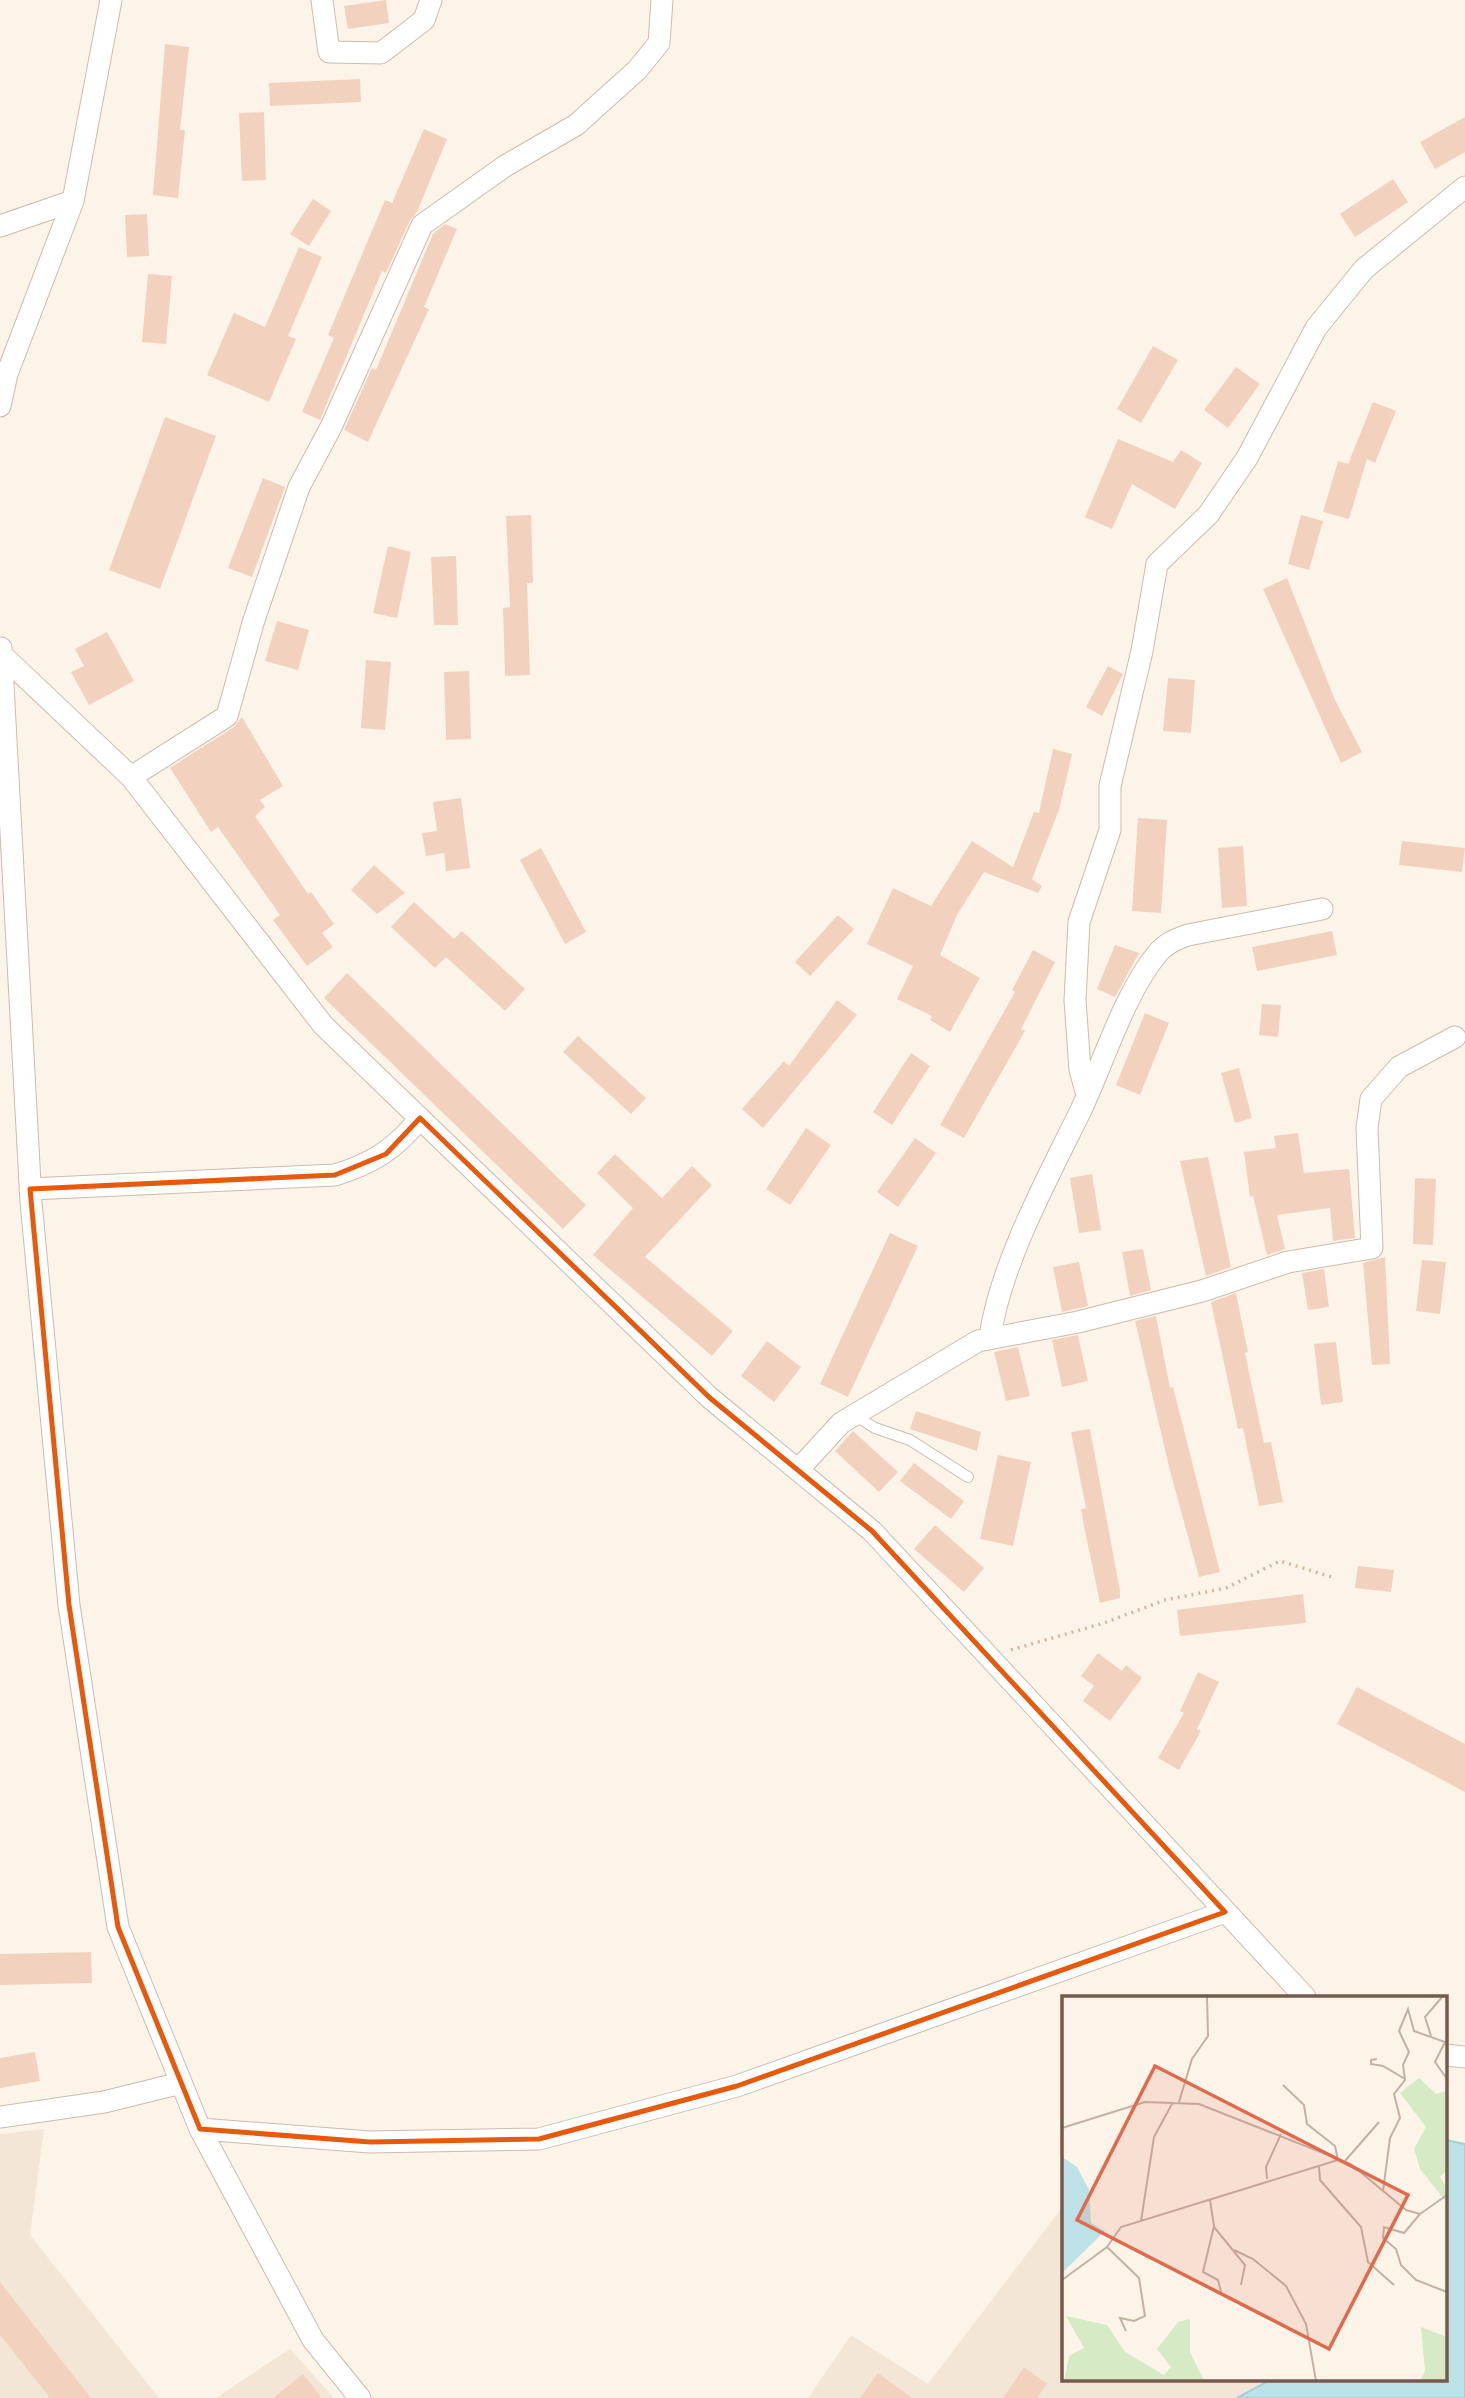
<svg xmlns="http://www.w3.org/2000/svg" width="1465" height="2398" viewBox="0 0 1465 2398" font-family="Jost,sans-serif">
<rect width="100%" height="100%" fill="#fcf4e8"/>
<path fill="#f4e6d6" d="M44 2129 30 2235 159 2398H0V2134Z
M1064 2205V2379H1272L1237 2398H808L851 2335 928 2384Z
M290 2349 334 2398H216Z"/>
<path fill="#bce1e6" stroke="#a2d1d8" stroke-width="2" d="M1446 2140 1465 2144V2398H1237L1272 2379H1446Z"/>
<path fill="#f2d2bf" d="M386 0 389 23 348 29 344 6Z
M165 44 189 47 180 130H185L178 198 153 195Z
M360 79 361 102 270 106 269 83Z
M264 112 266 180 242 181 239 113Z
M1465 117V152L1435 169 1420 142Z
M424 129 447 139 417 212 410 220 386 273 382 271 320 420 302 412 334 338 328 335 385 200 392 203Z
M1393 179 1408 202 1355 237 1340 214Z
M313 199 331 211 309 246 290 234Z
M147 214 149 256 127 257 125 215Z
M445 224 457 229 424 307 429 309 368 442 344 430 372 368 376 370 433 234Z
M299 247 322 257 288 336 296 339 269 402 207 375 234 313 265 327Z
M148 274 172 276 166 344 142 342Z
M1153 346 1178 360 1141 423 1117 409Z
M1236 367 1260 384 1228 428 1204 410Z
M1373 402 1396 411 1375 463 1367 459 1349 519 1323 512 1338 461 1348 464Z
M165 417 216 436 160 589 109 570Z
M1118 439 1173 462 1181 450 1202 463 1175 509 1132 484 1112 529 1085 517Z
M263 478 285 487 252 577 228 568Z
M531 515 533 583H527L530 675 505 676 503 608 510 607 506 516Z
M1301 515 1323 521 1309 570 1288 564Z
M388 546 411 552 397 618 373 613Z
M456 556 458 625H434L431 557Z
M1287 578 1335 700 1362 752 1341 763 1263 589Z
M277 621 309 630 298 670 265 661Z
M107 632 134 681 89 705 71 672 84 666 75 649Z
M366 660 391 662 385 730 361 728Z
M1108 666 1123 674 1102 716 1086 707Z
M469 671 471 739 446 740 444 672Z
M1168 678 1195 680 1191 733 1163 731Z
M242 717 283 786 260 800 265 807 255 816 308 894 311 892 334 924 322 933 333 947 307 966 273 920 280 915 218 827 211 832 170 768 234 727Z
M1053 749 1072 754 1059 810 1032 879 1042 886 1038 893 984 872 957 915 940 955 980 978 950 1032 930 1020 932 1016 897 999 913 966 867 944 893 888 931 906 972 841 1013 867 1034 812 1039 813Z
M461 798 470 868 446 871 444 853 426 856 422 833 437 831 433 802Z
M1138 818 1167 820 1161 913 1132 911Z
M1402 841 1465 848 1462 872 1399 865Z
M1243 846 1247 906 1222 908 1218 848Z
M541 848 586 932 565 944 520 860Z
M374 865 405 893 377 914 351 890Z
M414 902 454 939 462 931 525 989 505 1011 446 957 435 968 391 927Z
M838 915 854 929 810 976 795 962Z
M1332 931 1337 955 1257 971 1252 947Z
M1115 945 1139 953 1115 997 1097 989Z
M1033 950 1055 962 1021 1029 1025 1031 964 1138 940 1125 1015 992 1012 990Z
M347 973 586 1205 563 1229 324 998Z
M837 1000 857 1015 763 1128 742 1109 784 1061 789 1066Z
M1262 1004 1281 1005 1278 1037 1259 1035Z
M1145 1013 1169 1023 1140 1095 1116 1085Z
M578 1036 646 1098 631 1114 563 1052Z
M911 1053 930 1066 892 1125 873 1112Z
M1239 1068 1252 1118 1235 1123 1221 1073Z
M806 1128 831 1145 790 1205 766 1189Z
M1298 1133 1304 1173 1349 1169 1355 1238 1333 1241 1330 1208 1277 1215 1285 1249 1267 1255 1253 1196 1250 1197 1244 1152 1276 1148 1274 1136Z
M915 1138 936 1153 898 1207 877 1192Z
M615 1154 662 1198 692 1166 712 1185 645 1257 733 1331 712 1356 593 1255 633 1208 597 1173Z
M1208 1157 1231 1267 1206 1276 1180 1161Z
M1092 1174 1101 1230 1079 1233 1070 1178Z
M1415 1178 1436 1179 1433 1245 1413 1244Z
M890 1233 918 1246 848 1397 820 1384Z
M1143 1249 1151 1290 1130 1296 1122 1252Z
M1385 1257 1390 1364 1372 1365 1363 1263Z
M1422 1260 1446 1262 1440 1314 1416 1311Z
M1079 1262 1088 1306 1062 1312 1053 1267Z
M1324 1269 1329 1307 1308 1310 1302 1273Z
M1236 1293 1248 1352 1245 1353 1264 1443 1271 1442 1283 1502 1259 1506 1243 1428 1238 1429 1211 1302Z
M1156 1316 1170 1388 1173 1387 1220 1572 1199 1577 1169 1467 1135 1321Z
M1078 1335 1088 1381 1062 1387 1052 1340Z
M767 1341 801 1367 774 1402 741 1376Z
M1336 1342 1343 1402 1321 1405 1314 1344Z
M1018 1347 1030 1396 1006 1401 994 1352Z
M916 1411 981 1432 977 1451 910 1429Z
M1090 1429 1120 1591V1598L1100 1603 1084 1526 1081 1509 1086 1508 1071 1432Z
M853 1431 898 1472 879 1492 835 1451Z
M998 1455 1031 1462 1013 1546 980 1539Z
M914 1463 964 1501 951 1519 900 1481Z
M935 1525 984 1568 964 1592 914 1549Z
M1358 1566 1394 1570 1391 1592 1355 1588Z
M1303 1594 1306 1623 1180 1636 1177 1610Z
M1098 1653 1122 1671 1126 1665 1142 1678 1110 1721 1083 1701 1094 1686 1081 1676Z
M1198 1672 1219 1682 1197 1729 1201 1731 1179 1770 1158 1758 1184 1713 1180 1711Z
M1357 1687 1465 1744V1792L1337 1724Z
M91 1952 92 1983 0 1985V1954Z
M35 2052 40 2081 0 2088V2058Z
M0 2282 91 2398H50L0 2335Z
M1024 2367 1047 2384 1037 2398H1003Z
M878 2373 912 2398H860Z
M303 2374 322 2398H273Z"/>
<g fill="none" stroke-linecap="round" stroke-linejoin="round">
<defs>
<path id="service" d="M854 1415 875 1428 910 1440 968 1477"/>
<path id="minor" d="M322 0 329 52 381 53 424 20 431 0
M0 226 73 201
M0 406 7 374 73 201 111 0
M1 648 31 1202 69 1605 118 1927 200 2129 313 2340 360 2398
M3 656 131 777 323 1025 710 1398 872 1531 1305 1997
M131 777 227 716 253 623 299 487 331 427 422 225 505 166 576 125 637 70 659 43 662 0
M1087 1095 1080 1070 1075 1000 1079 922 1110 830V786L1142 651 1157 564 1208 515 1247 458 1316 328 1364 269 1465 187
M30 1189 335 1175C371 1164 396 1149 420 1118
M990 1338C999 1267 1048 1177 1080 1112 1103 1064 1124 994 1157 954 1166 943 1175 940 1188 935L1322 909
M798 1470 841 1423 978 1341 1078 1322 1202 1291 1288 1262 1372 1248 1367 1128 1371 1099 1399 1067 1455 1037
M1446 2055 1465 2057
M0 2117 104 2102 181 2083
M200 2129 370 2142 539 2139 737 2086 1225 1912"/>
</defs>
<use href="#service" stroke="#cebbad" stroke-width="12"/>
<use href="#minor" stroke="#cebbad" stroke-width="23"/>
<path stroke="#d7b5a2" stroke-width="3.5" stroke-dasharray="2 5" stroke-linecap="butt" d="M1011 1650 1104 1623 1165 1600 1226 1588 1280 1561 1335 1578"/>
<use href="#service" stroke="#fff" stroke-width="10"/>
<use href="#minor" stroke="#fff" stroke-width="21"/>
</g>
<path fill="none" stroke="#e8590c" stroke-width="5" stroke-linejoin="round" d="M420 1118 710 1398 872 1531 1225 1912 737 2086 539 2139 370 2142 200 2129 118 1927 69 1605 30 1189 335 1175 386 1154Z"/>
<g transform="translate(1062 1996)">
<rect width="385" height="385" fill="#fcf4e8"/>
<path d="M357 82 374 98 385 95V174L378 181 385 192V207L358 173 352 153 364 131 338 97ZM4 320 45 329 63 356 102 379 109 371 95 353 116 326 128 323V356L142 385H2L7 360 22 352ZM359 331 385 341V385H358L363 375Z" fill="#d6eac6"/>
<path d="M0 161 15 171 27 194 29 227 43 235 0 277Z" fill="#bce1e6"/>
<path fill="none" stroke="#c3b1a4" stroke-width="2" d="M238 0H278M369 40 363 21 381 0M315 63 309 64V68L321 70 343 83M221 89 242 109 245 128 273 150 276 164M117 106 130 63 146 40 145 0M0 132 83 106 137 108 289 168 344 214 358 218 385 199M283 165 317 126M257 171 258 184 299 231 306 266 332 289M205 183 204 171 219 138M321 195 328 142 338 122 332 98 343 84 341 69 347 56 337 35 346 13 352 35 383 46 373 66 385 83M148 204 152 230 141 276 156 284 159 296M358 218 342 237 322 231 321 242 334 253 339 269 354 284 385 296M79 225 92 141 111 106M152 231 183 269 179 289M45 251 77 282 83 320 72 325 58 322 64 335M172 254 191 263 224 290 244 328 254 385M0 284 45 251 59 231 276 164"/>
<path fill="#e06a4e" fill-opacity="0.15" stroke="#e06a4e" stroke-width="3.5" d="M93 70 346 199 267 353 15 224Z"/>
<rect width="385" height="385" fill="none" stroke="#775a4b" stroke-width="3.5"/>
</g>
</svg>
